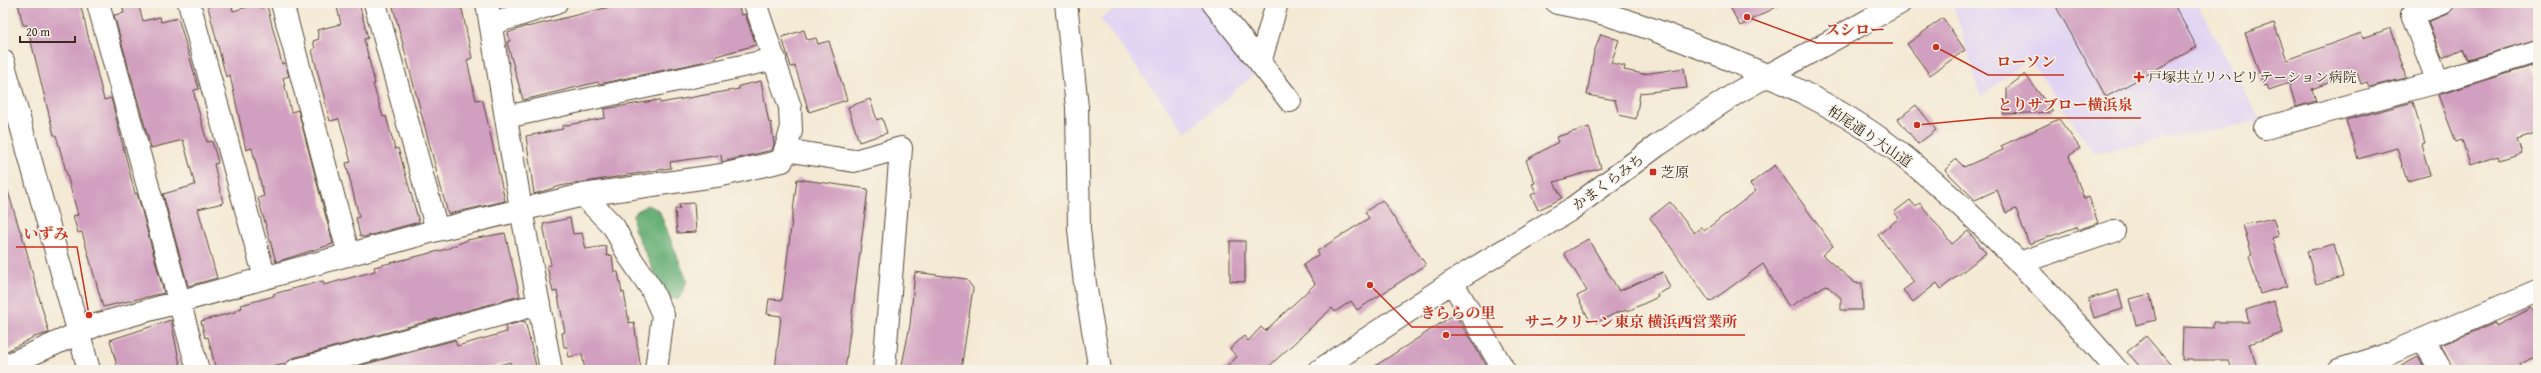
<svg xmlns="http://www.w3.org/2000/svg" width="2541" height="373" viewBox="0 0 2541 373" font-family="'Gentium Book Plus','Noto Serif JP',serif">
<rect width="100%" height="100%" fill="#f7f3e8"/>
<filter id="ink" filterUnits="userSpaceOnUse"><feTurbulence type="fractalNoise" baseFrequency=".025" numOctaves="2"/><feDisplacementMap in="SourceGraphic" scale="8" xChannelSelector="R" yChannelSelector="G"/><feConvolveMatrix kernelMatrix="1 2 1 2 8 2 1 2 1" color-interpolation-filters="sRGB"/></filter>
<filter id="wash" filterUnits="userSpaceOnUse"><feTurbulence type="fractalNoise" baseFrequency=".012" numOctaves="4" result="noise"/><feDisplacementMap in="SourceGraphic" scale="16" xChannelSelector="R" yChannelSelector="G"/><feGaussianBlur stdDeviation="0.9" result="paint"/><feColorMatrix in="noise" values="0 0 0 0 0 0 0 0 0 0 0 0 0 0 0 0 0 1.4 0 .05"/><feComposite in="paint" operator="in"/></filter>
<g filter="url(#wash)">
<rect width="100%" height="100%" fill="#f4e9d4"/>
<path fill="#e1d4f3" d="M1127 3H1203L1258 71 1186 133 1100 18Z
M1953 3H2197L2260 121 2094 153 2028 58 1981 97Z"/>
<path fill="#66af76" stroke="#506c4a" d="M647 205 659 210 687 281 679 299 666 298 634 229 633 214Z"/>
<g id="blocks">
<path fill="#d19fbf" d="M18 3H80L104 100 111 98 135 194 137 193 164 293 103 307 82 232 78 233 73 216 78 215 70 186 56 135H54L27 25H23Z
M122 3H138L143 21 160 17 161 22 178 18 199 89 194 90 195 98 207 142 212 141 218 163 214 164 223 203 198 209 217 278 188 286 163 194 195 185 183 140 151 148 114 15 124 13Z
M207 3H231L233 11 259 4 260 8 267 6 282 64 285 63 289 76 283 78 291 112 298 110 333 244 276 262 258 198 264 196 252 148 246 150 230 75 226 77Z
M336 3H359L368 38 364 39 375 84H373L383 117 386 116 395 149 398 148 419 222 364 237 360 236 356 218 359 217 346 163 351 162 339 119 330 121 312 50 315 49 313 41 319 39 317 30 341 24Z
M392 3H459L460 9H462L472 58 467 60 476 100 481 99 483 101 505 201 448 214Z
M626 3H738L741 15 745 14 756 45 716 56V59L599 84 598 82 523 100 507 42 510 41 508 33 527 26V27Z
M1728 3H1784L1740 26Z
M2054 3H2173L2197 47 2106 97Z
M2454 3H2538V39L2467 60 2462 49 2442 58 2428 22 2447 14 2452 10Z
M1943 18 1965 50 1930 75 1907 44Z
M2274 23 2287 60 2361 33 2363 38 2391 28 2406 78 2369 87 2367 82 2361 84 2357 72 2312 89 2316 101 2296 107 2289 83 2269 90 2267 85 2264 86 2245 33Z
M804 30 807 40 816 38 818 44 829 41 847 100 809 112 795 66 791 67 782 37Z
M1601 34 1619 40 1611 63 1625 66 1624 70 1643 74 1684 68 1687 88 1640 93 1636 119 1619 115 1615 100 1587 95 1594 52Z
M2532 66 2534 73 2538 71V132L2517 139 2522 153 2499 160 2498 156 2470 165 2462 140 2456 142 2438 95Z
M2025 74 2053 112 2003 114 2007 102V88Z
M761 81 769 123 771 122 774 144 772 150 722 162 721 155 670 162 671 168 560 186 534 194 526 136 563 129 562 126 605 118 604 109 659 100 660 103 739 89V86Z
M870 99 877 120 882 118 887 133 859 142 848 107Z
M2413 102 2425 143 2421 144 2430 175 2407 181 2397 148 2358 159 2346 120Z
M1916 105 1936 130 1918 144 1898 119Z
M2059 119 2080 148 2069 156 2084 199 2089 197 2098 223 2077 230 2076 227 2029 244 2016 209 2006 213 1997 190 1975 200 1945 170 1956 159 1964 167 2003 150 2001 146Z
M1589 127 1601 168 1554 182 1562 198 1538 210 1531 195 1536 192 1532 184 1535 183 1526 160 1558 142 1556 137Z
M1775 165 1833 246 1822 255 1855 283H1862L1863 310H1841V298L1826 285 1789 307 1763 264 1710 302 1650 218 1670 202 1694 233 1701 227 1704 231 1756 191 1750 184Z
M797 179 868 189 845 370H775L781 316 767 314 769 299 782 300Z
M3 188H7L20 231H21L49 333 34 337 3 353Z
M1382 200 1426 265 1357 310 1351 301 1335 312 1332 308 1265 370H1222L1237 357 1230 349 1244 336 1248 341 1261 327 1265 331 1315 284 1303 265 1319 254 1317 251 1369 218 1365 212Z
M1910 200 1915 206 1920 203 1952 244 1968 231 1986 253 1941 289 1937 283 1913 302 1903 290 1914 282 1878 235 1899 218 1894 212Z
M694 203 696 232 677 233 675 209H680L679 204Z
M570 218 573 234 582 233 586 249 606 246 607 256 612 255 614 272H618L622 293 624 292 629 323 634 322 641 370H585L582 354 569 357 567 347H564L562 333 565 332 557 291 553 292 547 266 551 265 543 224Z
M2273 218 2279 236 2272 238 2287 286 2260 294 2249 256 2252 255 2243 225Z
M505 233 520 296 293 358 286 364 256 370H216L208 337 205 338 201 321 235 312V310L242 308 241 305 274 296 273 294 323 281 324 285 375 271 374 267 447 249 467 240Z
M1588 239 1619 291 1663 272 1670 288 1657 294 1658 297 1630 310 1618 312 1596 323 1594 319 1590 321 1577 296 1587 291 1564 253Z
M1230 241H1245V282L1230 281Z
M2334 244 2343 277 2316 284 2307 251Z
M915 272 966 279 973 288 961 370H901L910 325Z
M2118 290 2123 309 2094 318 2088 299Z
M2150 294 2156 320 2136 325 2129 299Z
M2274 301 2283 333 2249 344 2258 370H2232L2229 360H2182L2183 327 2213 328V322H2249L2246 310Z
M2532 308 2538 320V356L2520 364 2524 370H2453L2441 345 2495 323 2496 326Z
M1455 314 1489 370H1369Z
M171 320 181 370H118L110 340Z
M525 321 537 370H512L510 362 482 370H344L455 340 457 346 507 332 505 326Z
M2146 336 2157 349 2175 370H2143L2127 352Z
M2418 357 2426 370H2394Z"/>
</g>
</g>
<g filter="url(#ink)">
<use href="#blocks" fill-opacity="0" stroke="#574739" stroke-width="1"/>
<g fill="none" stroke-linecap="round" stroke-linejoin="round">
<defs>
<path id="minor" d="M98 3 198 370
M189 3 265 278
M282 3 349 255
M375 3 437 230
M487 3 521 209 551 370
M1066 3 1077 107 1079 229 1085 284 1100 370
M1213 3 1290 101
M1557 3C1607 12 1654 29 1701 48 1773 76 1846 109 1906 158 1983 221 2052 295 2117 370
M491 24 556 3
M1260 63 1277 3
M2438 82 2412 15 2442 3
M506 117 775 59
M2265 128 2438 82 2538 51
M785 150 854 161 901 148 884 370
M583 195 614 227 629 256 651 288 663 315 656 370
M2019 263 2114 231
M1452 282 1504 370
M2423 340 2441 370
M3 367 99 324 437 230 583 195 722 175 782 161 791 131 790 107 755 3
M296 370 539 304
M2339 370 2383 356 2538 291"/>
<path id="major" d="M3 61 89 370
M1320 370 1452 282 1570 210 1658 145 1738 92 1900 3"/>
</defs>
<use href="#minor" stroke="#574739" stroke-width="24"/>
<use href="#major" stroke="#574739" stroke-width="24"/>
<use href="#minor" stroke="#fff" stroke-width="22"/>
<use href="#major" stroke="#fff" stroke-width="22"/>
</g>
</g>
<g fill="#c8321e" stroke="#f7f3e8" stroke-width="1.5">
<path d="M2137 71h4v4h4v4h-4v4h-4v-4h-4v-4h4z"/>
<rect x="1649" y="168" width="8" height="8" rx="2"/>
</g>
<g text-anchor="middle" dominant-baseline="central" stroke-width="3" stroke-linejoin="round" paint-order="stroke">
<g font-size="14" fill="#3b2a1e" stroke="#f7f3e8" text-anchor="start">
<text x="2148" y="77">戸塚共立リハビリテーション病院</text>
<text x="1661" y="172">芝原</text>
</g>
<g font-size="14" fill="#3b2a1e" stroke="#f7f3e8">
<text transform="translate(1870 136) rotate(34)">柏尾通り大山道</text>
<text transform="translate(1608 182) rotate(-36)">かまくらみち</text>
</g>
</g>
<path fill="none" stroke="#c8321e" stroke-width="1.5" d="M1747 17L1817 43H1893M1936 47L1988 75H2064M1917 125L1990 118H2141M89 315L77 247H16M1370 285L1412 327H1503M1446 335L1516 335H1745"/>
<g fill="#c8321e" stroke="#f7f3e8" stroke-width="1.5">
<circle cx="1747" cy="17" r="4"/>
<circle cx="1936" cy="47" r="4"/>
<circle cx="1917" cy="125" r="4"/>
<circle cx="89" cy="315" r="4"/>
<circle cx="1370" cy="285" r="4"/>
<circle cx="1446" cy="335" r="4"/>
</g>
<g font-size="15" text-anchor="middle" font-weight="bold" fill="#c8321e" stroke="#f7f3e8" stroke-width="3" stroke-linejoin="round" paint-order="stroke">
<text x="1855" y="35">スシロー</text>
<text x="2026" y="67">ローソン</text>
<text x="2065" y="110">とりサブロー横浜泉</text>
<text x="46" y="239">いずみ</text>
<text x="1458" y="318">きららの里</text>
<text x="1631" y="327">サニクリーン東京 横浜西営業所</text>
</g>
<rect width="2541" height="373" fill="none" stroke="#f7f3e8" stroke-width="16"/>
<path d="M20 36v6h55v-6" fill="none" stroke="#3b2a1e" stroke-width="2"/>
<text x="26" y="36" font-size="12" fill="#3b2a1e" stroke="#f7f3e8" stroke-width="3" paint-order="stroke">20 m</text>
</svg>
